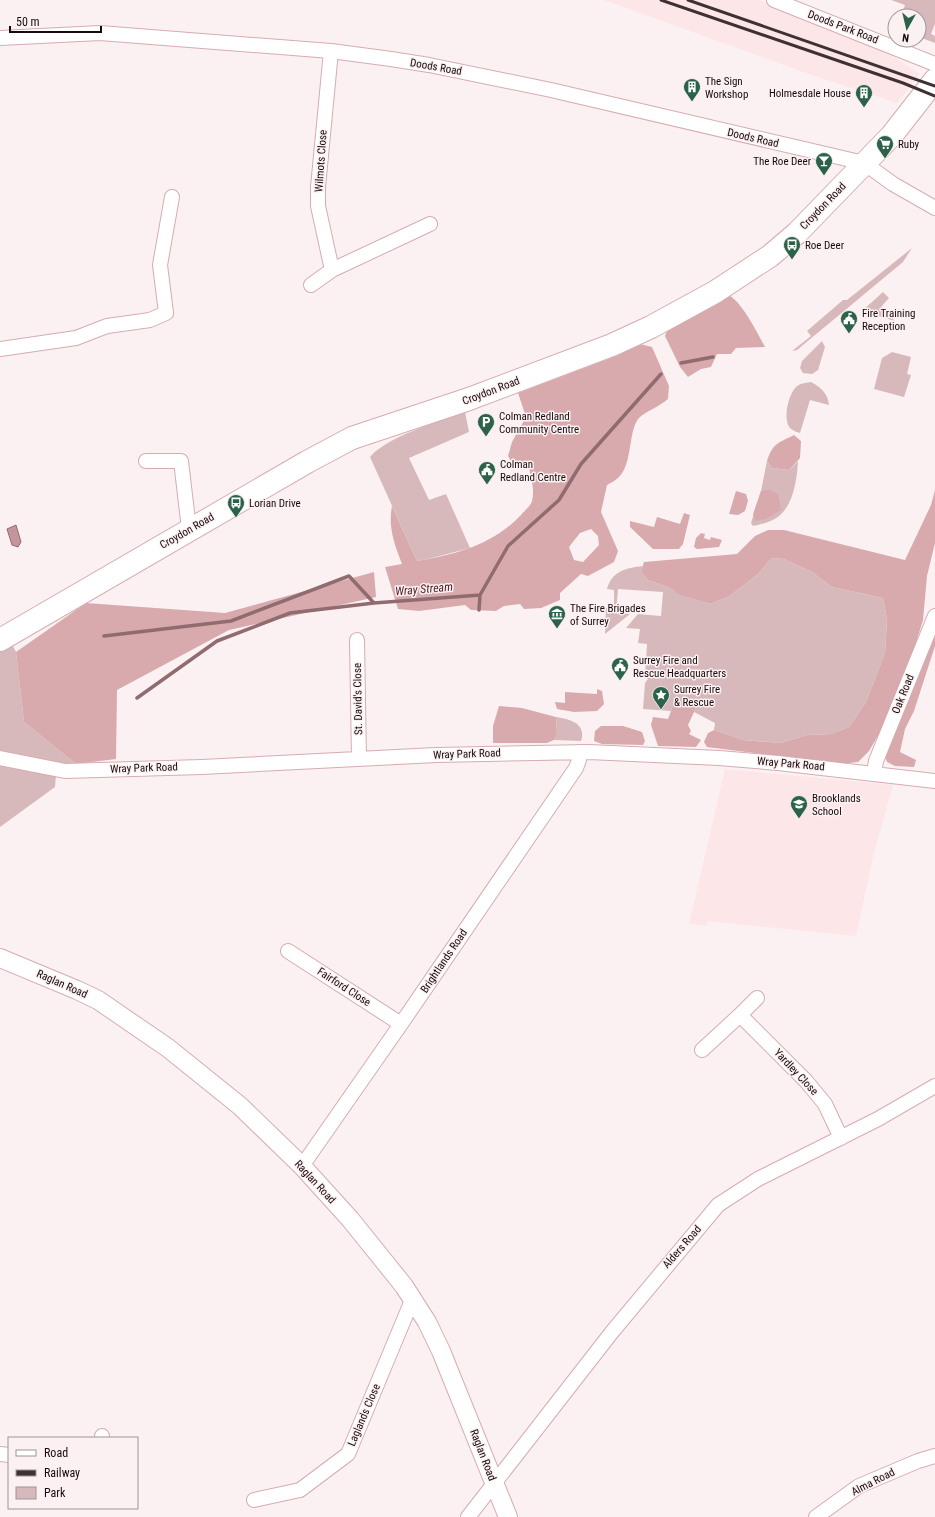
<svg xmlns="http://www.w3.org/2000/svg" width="935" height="1517" viewBox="0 0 935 1517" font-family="'Roboto Condensed',sans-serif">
<rect width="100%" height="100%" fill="#fbf1f2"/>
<path fill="#fce6e8" d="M604 0H759L870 41 920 74 897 103 806 73Z
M725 769 893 785 874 853 856 936 708 921 706 926 689 924Z"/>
<path fill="#d7b9bc" d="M891 0H935V24L931 34 935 36V43L919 37V16H901L905 5Z
M912 248 903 262 797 350 792 351 811 336 807 331 843 300H847Z
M883 292 889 298 881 307 895 321 862 311Z
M822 341 825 347 818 370 812 374 803 373 800 368 802 361Z
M892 352 911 357 907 374 911 375 904 397 874 389 882 358Z
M811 382C821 387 828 394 829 405L810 400 800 433C797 432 794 431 791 429 782 421 788 395 796 387 800 383 805 383 811 382Z
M465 412 469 432 409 458 429 500 446 494 470 548 432 558 417 561 370 457C386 437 440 421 465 412Z
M767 461 772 468 789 470 798 461C797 478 794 504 779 516 772 522 762 524 753 526L751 523 761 491Z
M772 558 784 559 812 572 832 587 883 598 887 620 885 653 866 702 849 727 831 734 807 735 781 743 743 740 714 730 715 723 694 712 695 710 674 703 671 711 643 709 645 683 648 679 645 677 647 644 638 643 640 629 626 628 638 614 661 616 663 592 618 589 616 613 630 614 605 634 606 608 614 609V590L607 589C612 571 626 568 643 566L641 572 648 580 670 588 681 595 710 604 728 597 757 575Z
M4 629 16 652 24 722 76 764 56 775 55 787 0 827V630Z
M556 717C569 719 587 723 581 741L554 740 557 735Z"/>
<path fill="#d8aaae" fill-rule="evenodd" d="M728 295C741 300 758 334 765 347L736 348 731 354H717L711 367 701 369 688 377 680 367 665 336 667 331Z
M640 344 652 347 669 386 668 399C659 407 646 411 639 418 628 430 633 463 619 477 616 480 611 483 607 485L601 512 618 551 614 562 588 576 581 574 560 593V600L541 608 524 609 520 604 504 606 496 611 471 610 465 605 419 611 398 609 385 567 402 564C394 543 388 527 392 506L417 561C456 555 494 544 521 515 524 511 531 506 532 501 535 490 531 478 529 468H515L508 456 512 442 526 417 518 393 611 358ZM591 529 598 536 599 545 583 562 574 560 569 547 580 533Z
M794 435 801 441 800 458 789 470 772 468 767 461C773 443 778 443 794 435Z
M769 490 778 494 781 510 766 519 755 521 753 514 761 491Z
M935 490V543L927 576 923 620 907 672 888 719 869 751 858 762 841 764 707 747 704 742 708 733 714 730 743 740 781 743 807 735 831 734 849 727 866 702 885 653 887 620 883 598 832 587 812 572 784 559 772 558 757 575 728 597 710 604 680 595 670 588 648 580 641 572 644 562 737 554 755 536 768 530H784L905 560 931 505Z
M736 491 746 494 748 501 745 511 738 515 729 514Z
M684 513 690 515 683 544 679 549H653L630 527V521L654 527 657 517 680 524Z
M701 533 705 534 704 538 710 540 711 537 722 540 719 547 697 549 694 547 696 538Z
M374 572 376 597 229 630 117 690 116 759 76 764 24 722 16 652 86 603 225 613Z
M935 634V646L914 711 905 729 900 752 916 760 914 767 895 766 887 762 885 756Z
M597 689 602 691 604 704 597 711 574 712 557 709 555 702 565 703V692L597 694Z
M690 701 695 710 688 725 691 731 689 734 701 740 696 747 658 746 651 725 653 717 668 719 674 703Z
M499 706 522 708 556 717 557 735 554 740 547 743H493V726Z
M601 726H623L642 732 645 741 643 745 602 744 594 741 595 731Z"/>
<path fill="#c4969b" stroke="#906c70" d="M16 525 21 542 18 547 12 545 7 529Z"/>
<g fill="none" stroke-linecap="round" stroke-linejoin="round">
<path stroke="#906c70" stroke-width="3.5" d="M681 363 713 357
M479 610 480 595 508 546 559 500 581 464 661 374
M104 636 231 621 349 576 374 603
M137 698 217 641 290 613 374 603 480 595"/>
<defs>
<path id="minor" d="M774 0 935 64
M0 38 100 33 331 51 391 59 429 65 551 90 864 163 893 184 935 208
M331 51 318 187V206L332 270 430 224
M311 285 332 270
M0 349 76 338 107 326 150 320 166 313 160 265 172 197
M146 461H181L189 529
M357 640 359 759
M0 758 65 771 202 767 436 755 589 752 719 758 778 763 935 781
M874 773 876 761 935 616
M288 951 401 1024
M740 1015 757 998
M702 1050 740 1015 806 1081 825 1104 841 1138
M302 1166 401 1024 576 768 579 760V752
M102 1438V1436
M0 1454 9 1455
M254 1500 300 1490 348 1454 413 1298
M468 1517 612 1332 718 1205 758 1179 878 1119 935 1086
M816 1517 859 1486 918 1461 935 1456"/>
<path id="tertiary" d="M0 958 77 990 98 1000 168 1048 240 1106 302 1166 350 1219 404 1286 427 1322 441 1351 508 1517"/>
<path id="primary" d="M0 640 307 462 352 438 469 399 612 345 651 327 715 292 770 256 797 233 892 135 935 80"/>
</defs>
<use href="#minor" stroke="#d6acb0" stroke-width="16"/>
<use href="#tertiary" stroke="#d6acb0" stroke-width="20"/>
<use href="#primary" stroke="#d6acb0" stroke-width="24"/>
<use href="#minor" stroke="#fff" stroke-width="14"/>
<use href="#tertiary" stroke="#fff" stroke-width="18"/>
<use href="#primary" stroke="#fff" stroke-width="22"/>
<path stroke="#3e3132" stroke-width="3" d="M661 0 903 83 935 96
M688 0 935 86"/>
</g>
<defs>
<symbol id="building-pin" viewBox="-11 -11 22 30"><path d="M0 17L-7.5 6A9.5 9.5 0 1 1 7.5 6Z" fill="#2b6249" stroke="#fbf1f2"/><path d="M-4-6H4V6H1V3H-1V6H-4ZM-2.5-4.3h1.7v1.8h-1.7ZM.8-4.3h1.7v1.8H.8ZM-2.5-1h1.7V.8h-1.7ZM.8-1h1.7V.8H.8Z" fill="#fff"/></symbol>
<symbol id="supermarket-pin" viewBox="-11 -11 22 30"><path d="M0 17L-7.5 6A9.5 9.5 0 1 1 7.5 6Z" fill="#2b6249" stroke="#fbf1f2"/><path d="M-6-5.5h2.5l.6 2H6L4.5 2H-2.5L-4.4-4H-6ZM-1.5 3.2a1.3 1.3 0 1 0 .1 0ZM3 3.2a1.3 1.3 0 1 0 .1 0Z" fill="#fff"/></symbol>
<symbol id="bar-pin" viewBox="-11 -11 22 30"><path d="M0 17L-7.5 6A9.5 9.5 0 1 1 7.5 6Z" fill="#2b6249" stroke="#fbf1f2"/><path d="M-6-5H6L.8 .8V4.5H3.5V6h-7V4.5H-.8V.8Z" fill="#fff"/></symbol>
<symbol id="bus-pin" viewBox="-11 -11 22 30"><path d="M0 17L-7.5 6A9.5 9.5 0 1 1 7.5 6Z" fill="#2b6249" stroke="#fbf1f2"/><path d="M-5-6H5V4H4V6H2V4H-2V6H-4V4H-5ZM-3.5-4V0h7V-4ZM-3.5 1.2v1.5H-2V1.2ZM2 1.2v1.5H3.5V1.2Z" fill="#fff"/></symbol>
<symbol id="civic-pin" viewBox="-11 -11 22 30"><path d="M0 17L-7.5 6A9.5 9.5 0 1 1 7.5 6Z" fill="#2b6249" stroke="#fbf1f2"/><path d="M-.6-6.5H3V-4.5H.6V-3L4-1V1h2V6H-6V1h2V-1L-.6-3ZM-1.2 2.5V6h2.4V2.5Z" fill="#fff"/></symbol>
<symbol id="parking-pin" viewBox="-11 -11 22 30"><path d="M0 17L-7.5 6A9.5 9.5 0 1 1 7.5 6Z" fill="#2b6249" stroke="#fbf1f2"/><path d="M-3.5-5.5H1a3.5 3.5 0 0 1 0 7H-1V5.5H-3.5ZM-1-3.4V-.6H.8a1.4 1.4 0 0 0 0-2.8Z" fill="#fff"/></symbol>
<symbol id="museum-pin" viewBox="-11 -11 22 30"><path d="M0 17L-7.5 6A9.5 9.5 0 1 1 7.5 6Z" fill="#2b6249" stroke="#fbf1f2"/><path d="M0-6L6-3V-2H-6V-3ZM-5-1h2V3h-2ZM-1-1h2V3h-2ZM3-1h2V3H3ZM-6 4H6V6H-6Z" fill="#fff"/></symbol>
<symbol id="sight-pin" viewBox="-11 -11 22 30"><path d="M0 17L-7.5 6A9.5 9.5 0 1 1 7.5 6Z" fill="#2b6249" stroke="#fbf1f2"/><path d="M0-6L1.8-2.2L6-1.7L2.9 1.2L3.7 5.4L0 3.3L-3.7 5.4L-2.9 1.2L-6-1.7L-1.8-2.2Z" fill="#fff"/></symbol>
<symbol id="school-pin" viewBox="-11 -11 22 30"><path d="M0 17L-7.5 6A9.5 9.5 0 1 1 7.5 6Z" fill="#2b6249" stroke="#fbf1f2"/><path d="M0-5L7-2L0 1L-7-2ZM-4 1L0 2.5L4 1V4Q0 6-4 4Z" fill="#fff"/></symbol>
</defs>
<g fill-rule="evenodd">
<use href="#building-pin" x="682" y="77" width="20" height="27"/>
<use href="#building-pin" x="854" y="83" width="20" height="27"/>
<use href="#supermarket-pin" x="875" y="134" width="20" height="27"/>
<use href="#bar-pin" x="814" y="151" width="20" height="27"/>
<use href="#bus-pin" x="782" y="235" width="20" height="27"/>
<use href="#civic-pin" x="839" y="309" width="20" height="27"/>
<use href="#parking-pin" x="476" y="412" width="20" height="27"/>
<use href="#civic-pin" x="477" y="460" width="20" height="27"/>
<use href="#bus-pin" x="226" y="493" width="20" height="27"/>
<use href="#museum-pin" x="547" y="604" width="20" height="27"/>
<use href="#civic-pin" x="610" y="656" width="20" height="27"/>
<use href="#sight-pin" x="651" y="685" width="20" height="27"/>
<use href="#school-pin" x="789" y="794" width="20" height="27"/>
</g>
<g text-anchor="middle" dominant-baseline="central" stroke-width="3" stroke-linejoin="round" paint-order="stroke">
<g font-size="11" fill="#180a0c" stroke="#fbf1f2">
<text transform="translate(843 27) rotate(21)">Doods Park Road</text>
<text transform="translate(436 67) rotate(10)">Doods Road</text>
<text transform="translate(753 138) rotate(13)">Doods Road</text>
<text transform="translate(321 161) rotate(-86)">Wilmots Close</text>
<text transform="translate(823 206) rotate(-46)">Croydon Road</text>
<text transform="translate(491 391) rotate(-21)">Croydon Road</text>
<text transform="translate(187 531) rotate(-30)">Croydon Road</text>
<text transform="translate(903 694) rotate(-68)">Oak Road</text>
<text transform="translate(358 699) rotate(-91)">St. David's Close</text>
<text transform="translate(467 754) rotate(-2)">Wray Park Road</text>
<text transform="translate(791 764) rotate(5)">Wray Park Road</text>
<text transform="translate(144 768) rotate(-2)">Wray Park Road</text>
<text transform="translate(444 961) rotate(-56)">Brightlands Road</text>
<text transform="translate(62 984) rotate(24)">Raglan Road</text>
<text transform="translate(344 987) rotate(33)">Fairford Close</text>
<text transform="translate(796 1072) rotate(47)">Yardley Close</text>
<text transform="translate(315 1182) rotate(47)">Raglan Road</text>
<text transform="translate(682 1247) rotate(-49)">Alders Road</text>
<text transform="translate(364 1415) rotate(-67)">Laglands Close</text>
<text transform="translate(483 1455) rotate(69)">Raglan Road</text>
<text transform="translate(873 1482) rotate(-27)">Alma Road</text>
</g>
<g font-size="11" fill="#180a0c" stroke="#fbf1f2" text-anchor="start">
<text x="705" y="81">The Sign<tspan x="705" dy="13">Workshop</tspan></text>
<text x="851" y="93" text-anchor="end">Holmesdale House</text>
<text x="898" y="144">Ruby</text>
<text x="811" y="161" text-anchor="end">The Roe Deer</text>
<text x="805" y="245">Roe Deer</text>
<text x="862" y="313">Fire Training<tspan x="862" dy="13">Reception</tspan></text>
<text x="499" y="416">Colman Redland<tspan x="499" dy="13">Community Centre</tspan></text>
<text x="500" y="464">Colman<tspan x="500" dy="13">Redland Centre</tspan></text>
<text x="249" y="503">Lorian Drive</text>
<text x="570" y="608">The Fire Brigades<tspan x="570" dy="13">of Surrey</tspan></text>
<text x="633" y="660">Surrey Fire and<tspan x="633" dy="13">Rescue Headquarters</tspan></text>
<text x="674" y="689">Surrey Fire<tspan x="674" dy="13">&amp; Rescue</tspan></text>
<text x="812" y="798">Brooklands<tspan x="812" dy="13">School</tspan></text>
</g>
<g font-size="12" font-style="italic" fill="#521924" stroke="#fbf1f2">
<text transform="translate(424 589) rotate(-5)">Wray Stream</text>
</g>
</g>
<rect x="8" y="1437" width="130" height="72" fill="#fbf1f2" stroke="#a09596"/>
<rect x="16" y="1450" width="20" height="6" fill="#ffffff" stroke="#a09596"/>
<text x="44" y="1457" font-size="12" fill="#180a0c">Road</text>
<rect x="16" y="1470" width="20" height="6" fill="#3e3132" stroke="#a09596"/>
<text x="44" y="1477" font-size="12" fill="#180a0c">Railway</text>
<rect x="16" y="1487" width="20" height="12" fill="#d7b9bc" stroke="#a09596"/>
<text x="44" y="1497" font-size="12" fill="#180a0c">Park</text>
<g transform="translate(907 28) rotate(188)"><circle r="19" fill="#fbf1f2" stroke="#a09596"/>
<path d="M0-3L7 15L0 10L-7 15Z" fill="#2b6249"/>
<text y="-6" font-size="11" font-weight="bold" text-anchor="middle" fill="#180a0c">N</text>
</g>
<path d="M10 26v6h91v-6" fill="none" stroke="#180a0c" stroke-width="2"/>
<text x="16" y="26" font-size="12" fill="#180a0c" stroke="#fbf1f2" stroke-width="3" paint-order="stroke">50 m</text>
</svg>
